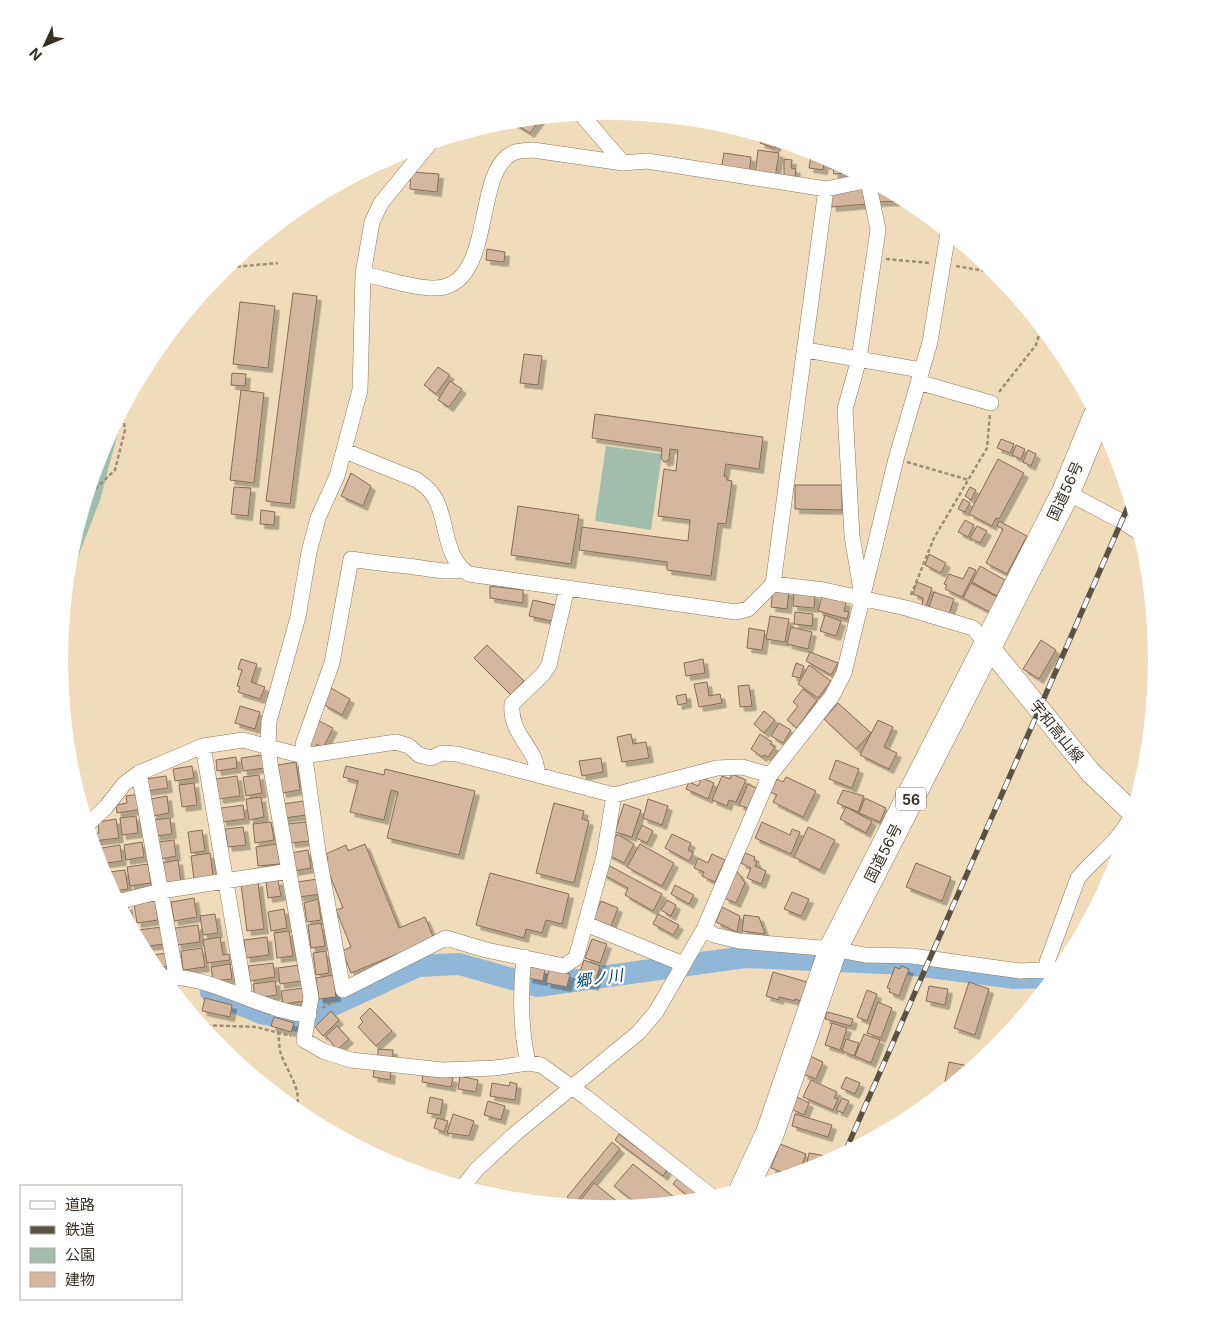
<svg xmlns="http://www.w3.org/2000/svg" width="1215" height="1320" viewBox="0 0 1215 1320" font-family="Inter,'Noto Sans JP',sans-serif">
<defs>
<filter id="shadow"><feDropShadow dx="4.5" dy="4.5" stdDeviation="0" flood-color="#0004"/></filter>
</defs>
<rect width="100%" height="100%" fill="#f0dcbb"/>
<path fill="#a0beab" d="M126 403 100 500 66 588 69 553 101 450Z
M606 446 662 454 651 530 595 521Z"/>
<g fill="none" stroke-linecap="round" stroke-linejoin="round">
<path stroke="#90b6d8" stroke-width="22" d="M211 992 261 1013 298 1021 418 966 459 964 537 986 745 957 907 964 1015 978 1054 977"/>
</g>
<path fill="#d5b69e" stroke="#876b55" filter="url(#shadow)" d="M541 118 530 133 510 121Z
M762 136 778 141 775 148 760 143Z
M758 150 779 153 775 178 755 175Z
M812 151 825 157 823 170 809 168Z
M724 153 751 157 749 175 721 170Z
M784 159 792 160 791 168 796 169 794 182 784 180Z
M829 159 846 168V173L834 174 833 169H830Z
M411 172 439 174 437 192 410 189Z
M874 186H879L905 201 875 202Z
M865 188 866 204 832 207 830 191Z
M487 249 505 252 504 262 486 260Z
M293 293 317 296 290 504 266 501Z
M240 302 275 306 268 368 233 364Z
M524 354 542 356 538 385 520 383Z
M438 367 450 375 436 394 424 385Z
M232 373 246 374 245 386 231 385Z
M450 381 462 389 449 407 438 400Z
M241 390 264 393 254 483 230 480Z
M595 414 763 437 759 469 726 464 724 476 727 477V480L732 481 726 524 718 523 711 576 667 570V562L579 550 582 527 688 541 690 520 658 516 664 469 676 471 678 450 670 449 669 460 664 462 661 458 662 448 592 438Z
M1001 439 1014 444 1010 453 997 448Z
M1016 445 1025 449 1021 459 1012 455Z
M1028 450 1036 454 1031 466 1023 462Z
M998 459 1024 473 999 519 996 518 992 526 969 514Z
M351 473 371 486 363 506 341 496Z
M795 485H842V510L795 509Z
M234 487 251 488 248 516 231 514Z
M970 487 976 490 971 500 965 496Z
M963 499 970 503 965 512 958 509Z
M518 506 579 515 571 564 511 555Z
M261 510 275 512 274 525 260 524Z
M965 520 974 525 968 537 958 532Z
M999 521 1027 536 1007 574 986 563 1003 529 997 526Z
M977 526 987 531 980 543 970 538Z
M929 554 946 563 941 573 925 565Z
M980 566 1005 580 997 596 972 582Z
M969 567 976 570 962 597 945 589 947 585 944 584 949 574 963 579Z
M917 582 932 588 926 607 922 606 923 598 913 594Z
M971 583 997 597 990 612 963 598Z
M490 586 523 590V603L490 598Z
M773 589 789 591 787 609 771 607Z
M794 592 815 594 814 608 793 606Z
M934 592 954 599 949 614 929 607Z
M822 596 846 602 844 611 849 612 847 619 818 611Z
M533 600 559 606 556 622 529 616Z
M795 612 813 614 812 626 794 624Z
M825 615 841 621 836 636 820 631Z
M770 616 789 619 785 642 766 639Z
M791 627 812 632 808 649 787 644Z
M749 628 765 631 762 650 747 648Z
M1041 640 1056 650 1039 679 1023 669Z
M487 645 524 681 511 695 474 658Z
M810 652 838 663 831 675 806 661Z
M241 659 257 664 251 682 265 687 260 699 238 692 240 687 237 686 242 670 238 669Z
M703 659 705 673 686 676 684 663Z
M796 663 804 666 800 678 792 676Z
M809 665 831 681 818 698 798 684Z
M707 682 709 696 720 694 722 703 699 707 694 684Z
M749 685 752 706 740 707 738 686Z
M331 688 350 699 342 715 323 704Z
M803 689 817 700 797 728 787 720 798 706 793 702Z
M686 694 687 703 678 705 676 696Z
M838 703 871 733 856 749 824 719Z
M240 706 260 712 255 729 235 723Z
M764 711 775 720 764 733 754 724Z
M317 720 333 728 323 748 317 744 314 749 305 744Z
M878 720 893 727 884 747 897 753 889 769 860 755Z
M779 723 791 730 783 743 771 736Z
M631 734 633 744 646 742 649 758 622 762 617 737Z
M760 734 772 742 770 744 775 747 768 757 764 755 762 757 751 749Z
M262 755 264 768 243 771 241 758Z
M236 757 237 768 217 771 216 760Z
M601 758 603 772 582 776 579 761Z
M836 760 859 769 852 788 829 779Z
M296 762 300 790 282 793 278 765Z
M192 766 194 778 175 781 173 769Z
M346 766 384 775 385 769 475 791 459 855 387 838 398 792 391 790 384 820 350 812 358 781 343 777Z
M732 774 746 780 736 802 729 800 727 806 712 800 722 776 730 779Z
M259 775 262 793 246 796 243 777Z
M166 776 168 788 147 791 146 779Z
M237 776 240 796 219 799 216 779Z
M786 777 816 791 803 817 773 802 777 795 770 792 777 779 783 782Z
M702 778 714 783 708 799 686 789 689 782 698 786Z
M194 783 197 805 182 807 179 785Z
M748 784 758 789 749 809 739 805Z
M843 790 864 796 858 812 837 803Z
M140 794 142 809 117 813 116 805 127 803 126 796Z
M167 796 169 813 153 816 150 799Z
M261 797 264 817 249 820 246 799Z
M865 798 886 808 880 822 859 813Z
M648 799 668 806 662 825 643 818Z
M304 801 306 815 284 818 282 804Z
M554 803 584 811 582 819 589 821 574 883 536 873Z
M624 804 641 810 632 837 615 832Z
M243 805 245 819 222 822 221 808Z
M846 807 872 821 866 833 840 819Z
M136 816 138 833 122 835 120 818Z
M170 818 172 834 156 836 154 820Z
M116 819 119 838 94 841 93 834 99 833 98 822Z
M271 822 274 840 255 843 253 824Z
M306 822 309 841 291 843 288 824Z
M762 822 790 835 792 829 800 832 791 854 755 838Z
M642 825 653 831 647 843 636 838Z
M243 827 246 845 228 847 225 829Z
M808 827 835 840 820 870 794 857Z
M202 830 205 851 191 853 188 832Z
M617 834 634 844 624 863 607 854Z
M672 834 691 843 688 850 693 853 689 861 665 848Z
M174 840 176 856 161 859 158 842Z
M142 842 144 857 126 860 124 845Z
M277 844 280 864 258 866 256 847Z
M365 844 399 928 425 917 434 939 351 973 342 951 351 947 336 910 343 908 324 861 328 859 326 854 346 845 348 851Z
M640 844 674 863 662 886 627 867Z
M120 845 122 861 99 864 96 849Z
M308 850 311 868 294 871 291 853Z
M210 853 213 876 194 879 191 856Z
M745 853 755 857 754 860 757 862 755 866 766 871 761 884 747 878 751 868 741 863Z
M712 854 725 860 715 882 702 876 704 872 694 868 698 858 708 863Z
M178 860 181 882 166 884 163 863Z
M916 863 951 877 942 901 906 887Z
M148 864 151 883 130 886 127 867Z
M608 865 662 894 653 911 625 895 628 888 602 874Z
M125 870 128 889 112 891 102 873Z
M737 871 745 883 736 903 724 898Z
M490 873 569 894 562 924 546 920 542 933 526 929 524 938 476 925Z
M318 879 321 894 299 897 297 882Z
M278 880 281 896 268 898 266 882Z
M258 882 264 929 247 931 241 884Z
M675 885 694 895 689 904 671 894Z
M792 892 809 899 801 916 784 909Z
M194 898 197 917 174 921 171 902Z
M318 899 321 920 307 922 304 903Z
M667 900 676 905 671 916 661 910Z
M155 901 158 920 137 923 134 904Z
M601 901 618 908 611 926 593 919Z
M128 905 131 925H130L120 907Z
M722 907 740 916 737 932 716 922Z
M284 909 287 928 271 931 268 912Z
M215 914 218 933 203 935 200 916Z
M658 914 679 925 673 935 653 924Z
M744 915 759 917 765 934 742 931Z
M321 923 325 946 311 948 308 925Z
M198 925 200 942 177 945 175 928Z
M162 927 164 944 142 947 137 930Z
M289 931 293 956 277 958 274 933Z
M220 937 223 955 229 954 230 960 207 963 203 940Z
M267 937 269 955 246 958 244 940Z
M592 939 607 944 600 963 585 958Z
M202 948 205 967 183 970 181 951Z
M326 951 329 973 316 975 313 953Z
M166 953 168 966 154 968 146 956Z
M584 960 600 966 594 986 577 981Z
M273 963 275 977 250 981 248 966Z
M230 964 232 979 213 981 211 967Z
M299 965 301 981 280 984 278 968Z
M530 965 545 969 543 981 528 978Z
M901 966 909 969 899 996 889 992 890 989 887 988 895 967 900 969Z
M549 969 570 974 567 987 546 983Z
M773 972 807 982 801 1001 795 999V1001L779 997V1000L766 996Z
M333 975 336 997 319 999 316 978Z
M275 981 277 995 255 998 253 984Z
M969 982 989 989 975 1035 954 1028Z
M929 986 948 989 945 1005 926 1001Z
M303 988 305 1001 283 1004 281 991Z
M867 990 877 994 867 1021 857 1017Z
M205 998 232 1005 230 1017 202 1011Z
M878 1002 892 1008 881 1038 867 1033Z
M370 1008 392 1031 376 1046 358 1027 363 1022 360 1018Z
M331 1011 339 1020 323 1036 315 1027Z
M827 1012 853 1019 851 1026 825 1019Z
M274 1017 294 1023 291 1032 271 1026Z
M832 1023 847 1028 840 1050 825 1045Z
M337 1026 349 1039 337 1050 326 1036Z
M864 1034 880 1040 871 1063 855 1056Z
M846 1039 859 1043 854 1056 842 1051Z
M378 1049 393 1050V1058H378Z
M810 1056 823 1062 816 1079 803 1074Z
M949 1062 973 1067 947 1088 944 1087Z
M374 1069 391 1071 390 1080 373 1077Z
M423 1073 453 1078 451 1087 422 1082Z
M460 1076 478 1080 476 1092 458 1089Z
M846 1077 860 1083 855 1094 841 1088Z
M811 1080 837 1092 834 1098 838 1099 833 1110 803 1097Z
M510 1082 517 1084 515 1100 490 1096 492 1083 509 1086Z
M430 1097 443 1100 440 1115 427 1113Z
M797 1097 809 1103 804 1115 791 1109Z
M842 1098 849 1101 843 1113 836 1110Z
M488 1101 505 1106 501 1120 484 1115Z
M453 1114 474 1121 469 1136 447 1133Z
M795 1114 832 1125 828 1137 792 1126Z
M437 1118 448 1121 444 1132 434 1128Z
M619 1134 667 1170 663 1176 615 1140Z
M612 1142 620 1149 575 1203 567 1197Z
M780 1144 806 1154 799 1173 792 1171 790 1175 771 1168Z
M809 1153 826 1156 825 1163 805 1171Z
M633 1164 680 1202 629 1207 633 1201 614 1186Z
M678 1178 703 1199 693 1200 673 1184Z
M594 1183 624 1207 607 1209 584 1206 585 1205 580 1201Z"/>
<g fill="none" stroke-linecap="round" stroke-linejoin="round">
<defs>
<path id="street" d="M581 114 623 163
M430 143 381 203 372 222 363 274 360 390 337 476 318 518 309 552 298 617 269 721 268 748 271 769 311 997 304 1040 323 1051 351 1060 442 1070 495 1068 528 1063 541 1065 587 1098 714 1198
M363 274C385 278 409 287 431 288 496 292 472 176 511 154 517 150 526 151 533 150L623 163 647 161 826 189
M806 350 921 370
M918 382 991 403
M345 451 417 480C424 485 432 491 436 500 448 523 444 559 469 574L736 612 748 609 773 584 824 590 906 608 973 628 988 646
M1066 492 1121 521 1140 533
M462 570C442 573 426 568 407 566 388 564 370 562 351 559L332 663 303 744 318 851 343 990 446 938 486 950 564 966 576 958 604 856 614 795
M773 584 826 189 869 180
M861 590 852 536 845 409 859 359 878 230 868 180
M203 746 244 989 243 996
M139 773 176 975
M538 775C537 769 536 761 533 756 523 738 510 726 512 704L543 674 549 665 567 588
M87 825 106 807 124 784 139 773 203 746 243 740 303 756 396 742 409 746 419 755 431 758 442 753 457 754 614 795 717 768 742 767 770 775
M117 902 161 891 289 871
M586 924 683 964
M704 929 714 935 739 941 833 949 865 955 912 956 1020 971 1060 969
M524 957C520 994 520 1027 528 1063
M1047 971V962L1078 878C1097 855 1114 847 1130 819
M162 978C203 971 262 1012 309 1015
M463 1187 476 1170 516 1133 638 1033 656 1012 704 929 770 775 832 696 844 673 896 459 930 342 948 233"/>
<path id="secondary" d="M988 646 1091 773 1132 812"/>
<path id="highway" d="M744 1189 770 1133 833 949 1066 492 1097 417"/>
</defs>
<use href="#street" stroke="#8b795b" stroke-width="16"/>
<use href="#secondary" stroke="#8b795b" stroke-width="22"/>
<use href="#highway" stroke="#8b795b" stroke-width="29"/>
<path stroke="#9c8e76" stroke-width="2.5" stroke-dasharray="4 2.5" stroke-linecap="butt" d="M886 259 930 263
M956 266 996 273
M201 294 234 267 278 263
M999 392 1036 345 1041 328
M907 462 969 480
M86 498 115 470 125 430 122 410
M911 595 934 538 987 448 990 414
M322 1008 335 1001
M200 1025 256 1027 291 1036
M278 1031C279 1037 279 1044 280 1051 285 1069 305 1092 295 1110"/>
<use href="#street" stroke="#fff" stroke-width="15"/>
<use href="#secondary" stroke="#fff" stroke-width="21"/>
<use href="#highway" stroke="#fff" stroke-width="28"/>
<defs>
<path id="rail" d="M845 1152 1130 502"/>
</defs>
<use href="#rail" stroke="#5c5241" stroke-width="5.5"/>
<use href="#rail" stroke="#fff" stroke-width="4" stroke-dasharray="11" stroke-linecap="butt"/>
</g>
<g text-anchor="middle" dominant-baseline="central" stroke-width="4.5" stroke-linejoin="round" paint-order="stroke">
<rect fill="#fff" stroke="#736e65" stroke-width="1" x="896" y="787.5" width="30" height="23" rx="4"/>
<g font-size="14" font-weight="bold" fill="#373023">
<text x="911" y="799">56</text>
</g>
<g font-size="15" fill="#373023" stroke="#fff">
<text transform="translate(1065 491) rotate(-65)">国道56号</text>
<text transform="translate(1057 731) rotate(51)">宇和高山線</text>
<text transform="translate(883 853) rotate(-63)">国道56号</text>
</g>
<g font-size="16" font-style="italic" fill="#034570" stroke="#fff">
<text transform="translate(599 978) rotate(-8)">郷ノ川</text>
</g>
</g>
<path d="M0 0H1215V1320H0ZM68 660a540 540 0 1 1 1080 0a540 540 0 1 1-1080 0Z" fill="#fff" fill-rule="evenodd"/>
<rect x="20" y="1185" width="162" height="115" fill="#ffffff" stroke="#afaca7"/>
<rect x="30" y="1201" width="25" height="8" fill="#ffffff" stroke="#afaca7"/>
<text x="65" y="1210" font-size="15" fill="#373023">道路</text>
<rect x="30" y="1226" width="25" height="8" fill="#5c5241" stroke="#afaca7"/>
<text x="65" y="1235" font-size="15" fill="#373023">鉄道</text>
<rect x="30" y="1248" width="25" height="15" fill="#a0beab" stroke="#afaca7"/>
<text x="65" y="1260" font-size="15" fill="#373023">公園</text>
<rect x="30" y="1272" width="25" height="15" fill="#d5b69e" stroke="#afaca7"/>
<text x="65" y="1285" font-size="15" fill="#373023">建物</text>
<g transform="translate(45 45) rotate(226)" stroke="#ffffff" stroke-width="4" paint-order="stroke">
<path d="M0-4L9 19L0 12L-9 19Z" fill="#373023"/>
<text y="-8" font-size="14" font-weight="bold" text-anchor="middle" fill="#373023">N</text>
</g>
</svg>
